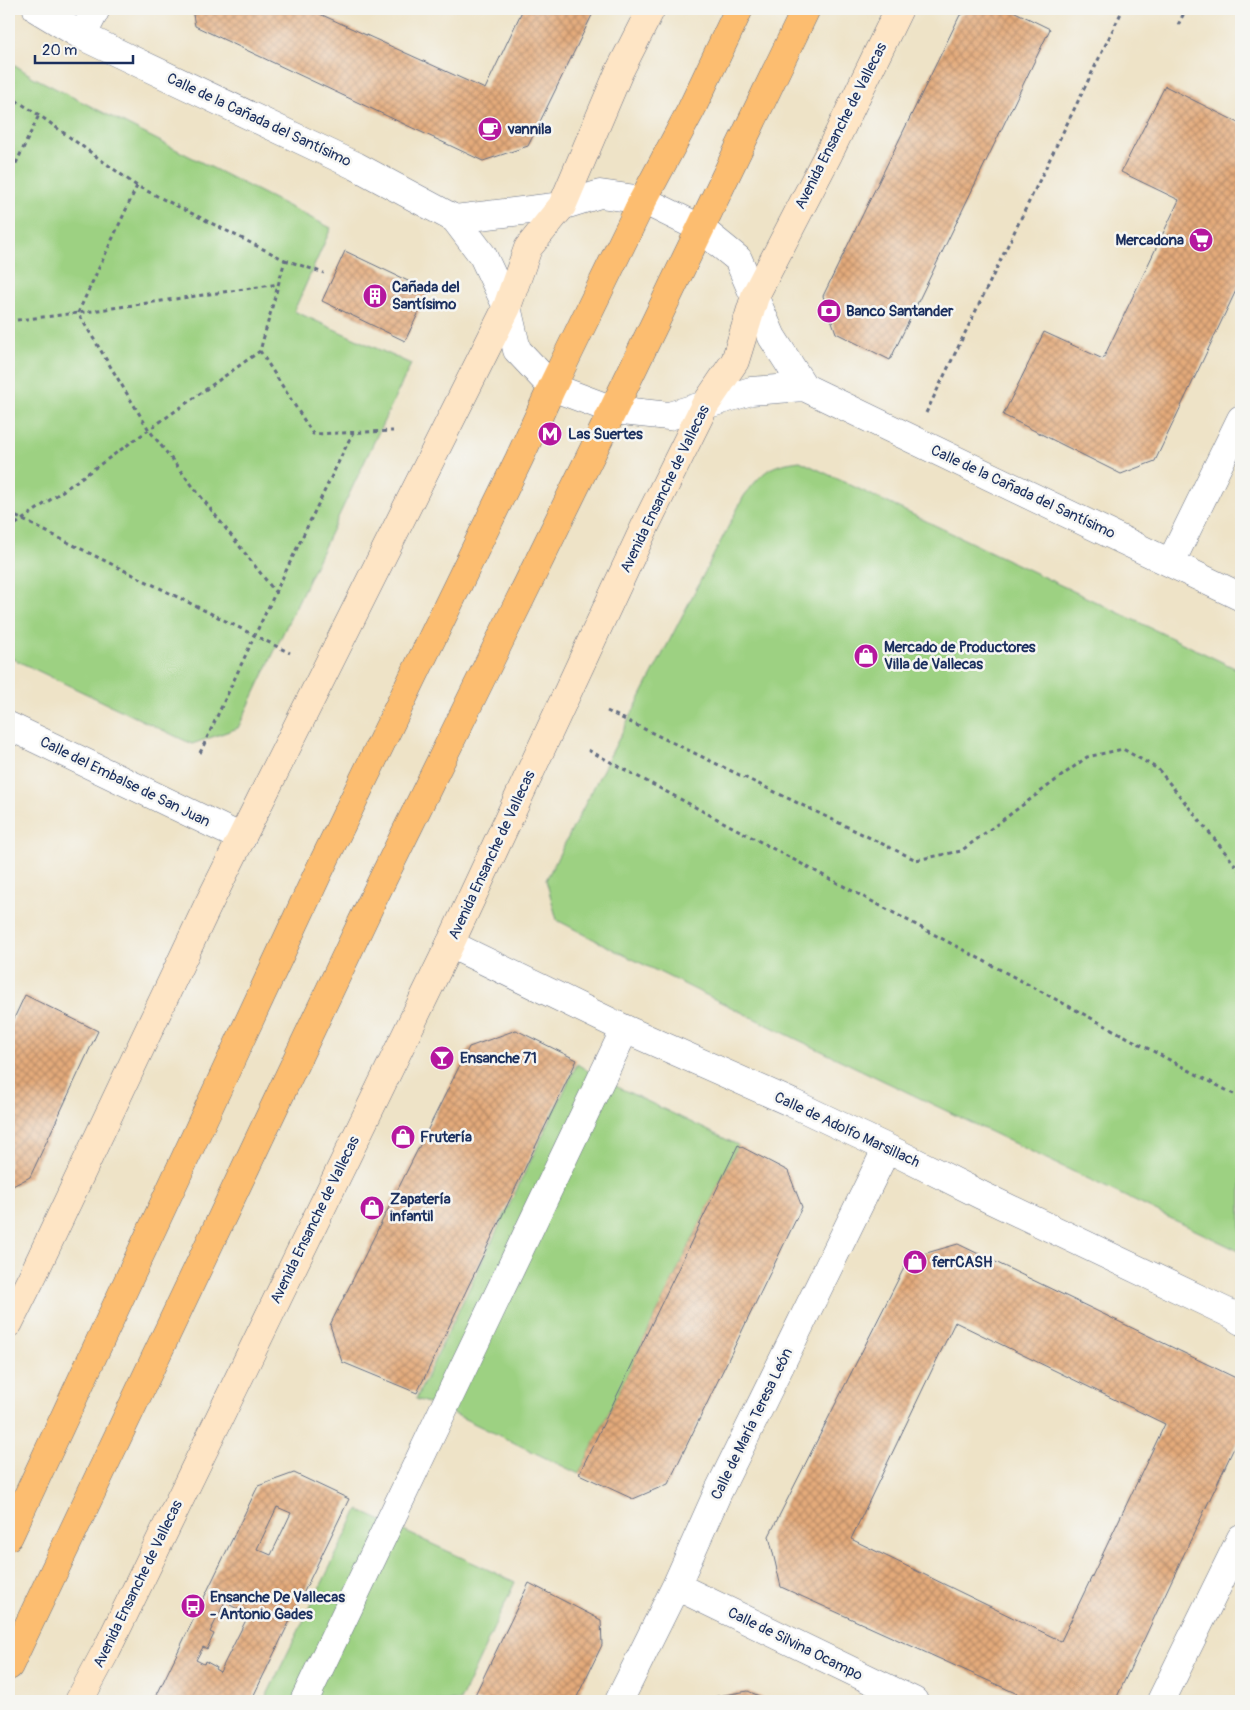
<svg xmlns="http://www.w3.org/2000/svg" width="1250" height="1710" viewBox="0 0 1250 1710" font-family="Pangolin,sans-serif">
<defs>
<pattern id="building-cross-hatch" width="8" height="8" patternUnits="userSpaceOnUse" patternTransform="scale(1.25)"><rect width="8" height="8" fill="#e4aa7a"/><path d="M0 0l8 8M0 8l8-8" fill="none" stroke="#b88b67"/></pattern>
</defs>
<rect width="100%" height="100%" fill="#f6f6f2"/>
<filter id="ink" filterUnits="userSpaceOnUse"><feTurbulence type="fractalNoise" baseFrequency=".02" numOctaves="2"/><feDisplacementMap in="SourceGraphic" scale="10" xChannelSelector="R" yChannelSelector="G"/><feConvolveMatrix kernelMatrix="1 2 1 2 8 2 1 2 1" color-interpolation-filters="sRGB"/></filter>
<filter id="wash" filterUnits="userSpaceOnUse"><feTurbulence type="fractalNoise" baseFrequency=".0096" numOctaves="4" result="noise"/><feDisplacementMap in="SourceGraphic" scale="20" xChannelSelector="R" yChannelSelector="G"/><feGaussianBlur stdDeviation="1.12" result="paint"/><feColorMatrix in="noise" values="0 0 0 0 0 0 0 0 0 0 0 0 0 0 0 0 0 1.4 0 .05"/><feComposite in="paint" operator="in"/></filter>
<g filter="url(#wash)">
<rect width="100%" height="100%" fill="#eee3c7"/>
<path fill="#9dd182" stroke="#5c8070" d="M9 61 33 77 331 228 294 311 411 364 238 728 192 744 9 657Z
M800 461 1241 671V1252L788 1035 618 952 557 920 546 880 744 496C764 471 768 465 800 461Z
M577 1064 601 1079 738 1145 579 1474 444 1409 416 1399Z
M358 1510 515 1582 460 1701H264Z"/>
<g id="blocks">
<path fill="url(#building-cross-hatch)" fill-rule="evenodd" d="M192 9H309L485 89 523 9H595L528 146 483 161 195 26Z
M978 9H1009L1050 29 890 360 836 333 823 296 960 15Z
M1165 86 1241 124V280L1155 461 1121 474 1003 415 1044 332 1103 359 1179 200 1121 172Z
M345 251 429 291 405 341 322 301Z
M25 995 98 1031 30 1177 9 1188V1029Z
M516 1030 577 1060 417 1393 342 1362 330 1325 469 1047Z
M738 1145 788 1171 802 1207 668 1484 633 1499 579 1474Z
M958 1244 1238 1379 1241 1395V1433L1115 1701H1033L781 1587 769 1536 909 1258ZM955 1322 1165 1424 1061 1641 851 1539Z
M294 1473 349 1499 251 1701H154L258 1486ZM277 1507 291 1513 271 1555 257 1549ZM226 1600 231 1603 230 1605 243 1612 244 1609 250 1612 220 1672 215 1669 216 1667 205 1661 204 1664 196 1660 203 1647 207 1649 214 1634 210 1632Z
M529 1583 601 1620 602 1645 575 1701H472Z
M748 1691 770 1701H694V1700Z"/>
</g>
</g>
<g filter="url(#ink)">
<use href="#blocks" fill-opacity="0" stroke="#656e83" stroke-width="1"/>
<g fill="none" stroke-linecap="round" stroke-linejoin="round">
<defs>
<path id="street" d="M37 9 82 36 356 166 455 219 483 256 507 307 517 350 552 387 613 410 669 416 751 391 804 387 772 337 738 259 700 228 643 200 600 194 562 206 455 219
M82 36 96 9
M804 387 1241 597
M1171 562 1241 419
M9 726 242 838
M450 944 625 1029 792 1103 887 1148 981 1195 1233 1315 1241 1321
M676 1586 914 1701
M304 1701 625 1029
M619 1701 676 1586 718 1492 887 1148
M1161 1701 1241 1538"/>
<path id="secondary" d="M9 1323 33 1275 207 907 507 307 528 248 562 206 619 72 651 9
M79 1701 107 1649 450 944 647 522 705 405 735 361 755 296 829 153 899 9"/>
<path id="primary" d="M9 1536 319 871 519 459 552 387 643 200 691 110 739 9
M9 1666 373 899 613 410 806 9"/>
</defs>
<use href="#street" stroke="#656e83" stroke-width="29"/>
<use href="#secondary" stroke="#656e83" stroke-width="29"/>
<use href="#primary" stroke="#656e83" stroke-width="29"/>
<path stroke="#656e83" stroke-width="3" stroke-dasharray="4 4" stroke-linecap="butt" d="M1178 25 1186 9
M9 96 39 115 137 186 285 260 260 351 313 434 393 431
M9 178 39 115
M137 186 78 313 149 430 276 593
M285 260 324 273
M9 321 78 313 279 284
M926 413 1123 9
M9 513 290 653
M9 529 260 351
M607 711 916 860 961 851 1087 757 1123 749 1158 769 1241 872
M588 750 1241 1098
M200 753 255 635 353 432"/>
<use href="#street" stroke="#fff" stroke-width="28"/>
<use href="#secondary" stroke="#fee5c5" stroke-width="28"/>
<use href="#primary" stroke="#fcbd6f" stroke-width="28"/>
</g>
</g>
<defs>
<symbol id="cafe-disc" viewBox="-11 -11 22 22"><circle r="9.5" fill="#b5179e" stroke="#f6f6f2"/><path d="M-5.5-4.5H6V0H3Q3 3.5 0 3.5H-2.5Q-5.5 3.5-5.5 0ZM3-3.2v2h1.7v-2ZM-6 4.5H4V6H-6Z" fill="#fff"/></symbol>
<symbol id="supermarket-disc" viewBox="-11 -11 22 22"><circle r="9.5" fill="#b5179e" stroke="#f6f6f2"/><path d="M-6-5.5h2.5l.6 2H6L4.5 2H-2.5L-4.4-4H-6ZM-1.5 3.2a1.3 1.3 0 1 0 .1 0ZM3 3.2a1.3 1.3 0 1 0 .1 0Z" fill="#fff"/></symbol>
<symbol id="building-disc" viewBox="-11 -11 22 22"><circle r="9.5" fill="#b5179e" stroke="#f6f6f2"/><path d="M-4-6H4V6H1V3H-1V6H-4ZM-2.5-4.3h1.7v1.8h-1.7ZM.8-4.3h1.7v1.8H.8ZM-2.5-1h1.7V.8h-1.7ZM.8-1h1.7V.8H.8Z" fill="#fff"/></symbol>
<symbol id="bank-disc" viewBox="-11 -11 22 22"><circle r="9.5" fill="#b5179e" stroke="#f6f6f2"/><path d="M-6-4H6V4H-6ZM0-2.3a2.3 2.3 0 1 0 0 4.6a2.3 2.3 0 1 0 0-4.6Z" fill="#fff"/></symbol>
<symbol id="metro-disc" viewBox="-11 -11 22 22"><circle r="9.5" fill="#b5179e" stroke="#f6f6f2"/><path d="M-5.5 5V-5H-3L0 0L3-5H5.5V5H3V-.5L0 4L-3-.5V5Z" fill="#fff"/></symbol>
<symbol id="shop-disc" viewBox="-11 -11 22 22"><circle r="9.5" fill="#b5179e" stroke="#f6f6f2"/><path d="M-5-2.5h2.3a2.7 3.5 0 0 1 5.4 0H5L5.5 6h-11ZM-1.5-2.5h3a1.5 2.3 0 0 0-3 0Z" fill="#fff"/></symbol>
<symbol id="bar-disc" viewBox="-11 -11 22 22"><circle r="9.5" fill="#b5179e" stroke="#f6f6f2"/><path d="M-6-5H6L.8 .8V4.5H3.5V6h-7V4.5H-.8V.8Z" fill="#fff"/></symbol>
<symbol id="bus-disc" viewBox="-11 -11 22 22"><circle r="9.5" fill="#b5179e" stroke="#f6f6f2"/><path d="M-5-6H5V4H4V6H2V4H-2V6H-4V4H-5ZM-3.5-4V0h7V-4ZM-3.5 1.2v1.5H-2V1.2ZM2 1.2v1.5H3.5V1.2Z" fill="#fff"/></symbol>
</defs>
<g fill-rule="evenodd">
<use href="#cafe-disc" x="476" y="115" width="28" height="28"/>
<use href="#supermarket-disc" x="1187" y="226" width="28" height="28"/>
<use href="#building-disc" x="361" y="282" width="28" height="28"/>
<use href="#bank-disc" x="815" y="297" width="28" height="28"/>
<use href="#metro-disc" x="536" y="420" width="28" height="28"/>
<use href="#shop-disc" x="852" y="642" width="28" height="28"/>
<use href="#bar-disc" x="428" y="1044" width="28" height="28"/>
<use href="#shop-disc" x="389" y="1123" width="28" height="28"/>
<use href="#shop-disc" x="358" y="1194" width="28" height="28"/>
<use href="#shop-disc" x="901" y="1248" width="28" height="28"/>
<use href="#bus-disc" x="179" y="1592" width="28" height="28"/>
</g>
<g text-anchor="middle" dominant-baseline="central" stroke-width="5" stroke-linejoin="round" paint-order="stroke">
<g font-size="15" fill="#1b2f5e" stroke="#f6f6f2">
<text transform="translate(259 120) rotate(25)">Calle de la Cañada del Santísimo</text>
<text transform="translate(841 126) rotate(-63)">Avenida Ensanche de Vallecas</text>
<text transform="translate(665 489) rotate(-64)">Avenida Ensanche de Vallecas</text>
<text transform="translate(1023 492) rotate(25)">Calle de la Cañada del Santísimo</text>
<text transform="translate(125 782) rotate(26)">Calle del Embalse de San Juan</text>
<text transform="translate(492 855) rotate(-65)">Avenida Ensanche de Vallecas</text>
<text transform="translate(847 1130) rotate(25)">Calle de Adolfo Marsillach</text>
<text transform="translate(315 1220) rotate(-64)">Avenida Ensanche de Vallecas</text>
<text transform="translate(752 1424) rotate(-64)">Calle de María Teresa León</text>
<text transform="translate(138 1584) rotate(-64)">Avenida Ensanche de Vallecas</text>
<text transform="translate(795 1644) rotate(26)">Calle de Silvina Ocampo</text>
</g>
<g font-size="15" font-weight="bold" fill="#1b2f5e" stroke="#f6f6f2" text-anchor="start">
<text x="508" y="129">vannila</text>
<text x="1184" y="240" text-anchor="end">Mercadona</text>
<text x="392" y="287">Cañada del<tspan x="392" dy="17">Santísimo</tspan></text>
<text x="846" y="311">Banco Santander</text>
<text x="568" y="434">Las Suertes</text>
<text x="884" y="647">Mercado de Productores<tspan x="884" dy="17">Villa de Vallecas</tspan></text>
<text x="460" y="1058">Ensanche 71</text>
<text x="420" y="1137">Frutería</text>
<text x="390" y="1199">Zapatería<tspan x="390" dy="17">infantil</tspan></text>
<text x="932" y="1262">ferrCASH</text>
<text x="210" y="1597">Ensanche De Vallecas<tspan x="210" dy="17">- Antonio Gades</tspan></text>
</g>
</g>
<rect width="1250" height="1710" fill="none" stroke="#f6f6f2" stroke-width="30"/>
<path d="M35 55v8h98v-8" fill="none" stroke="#1b2f5e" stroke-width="2.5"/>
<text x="42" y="55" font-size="15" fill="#1b2f5e" stroke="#f6f6f2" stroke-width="4" paint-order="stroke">20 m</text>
</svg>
